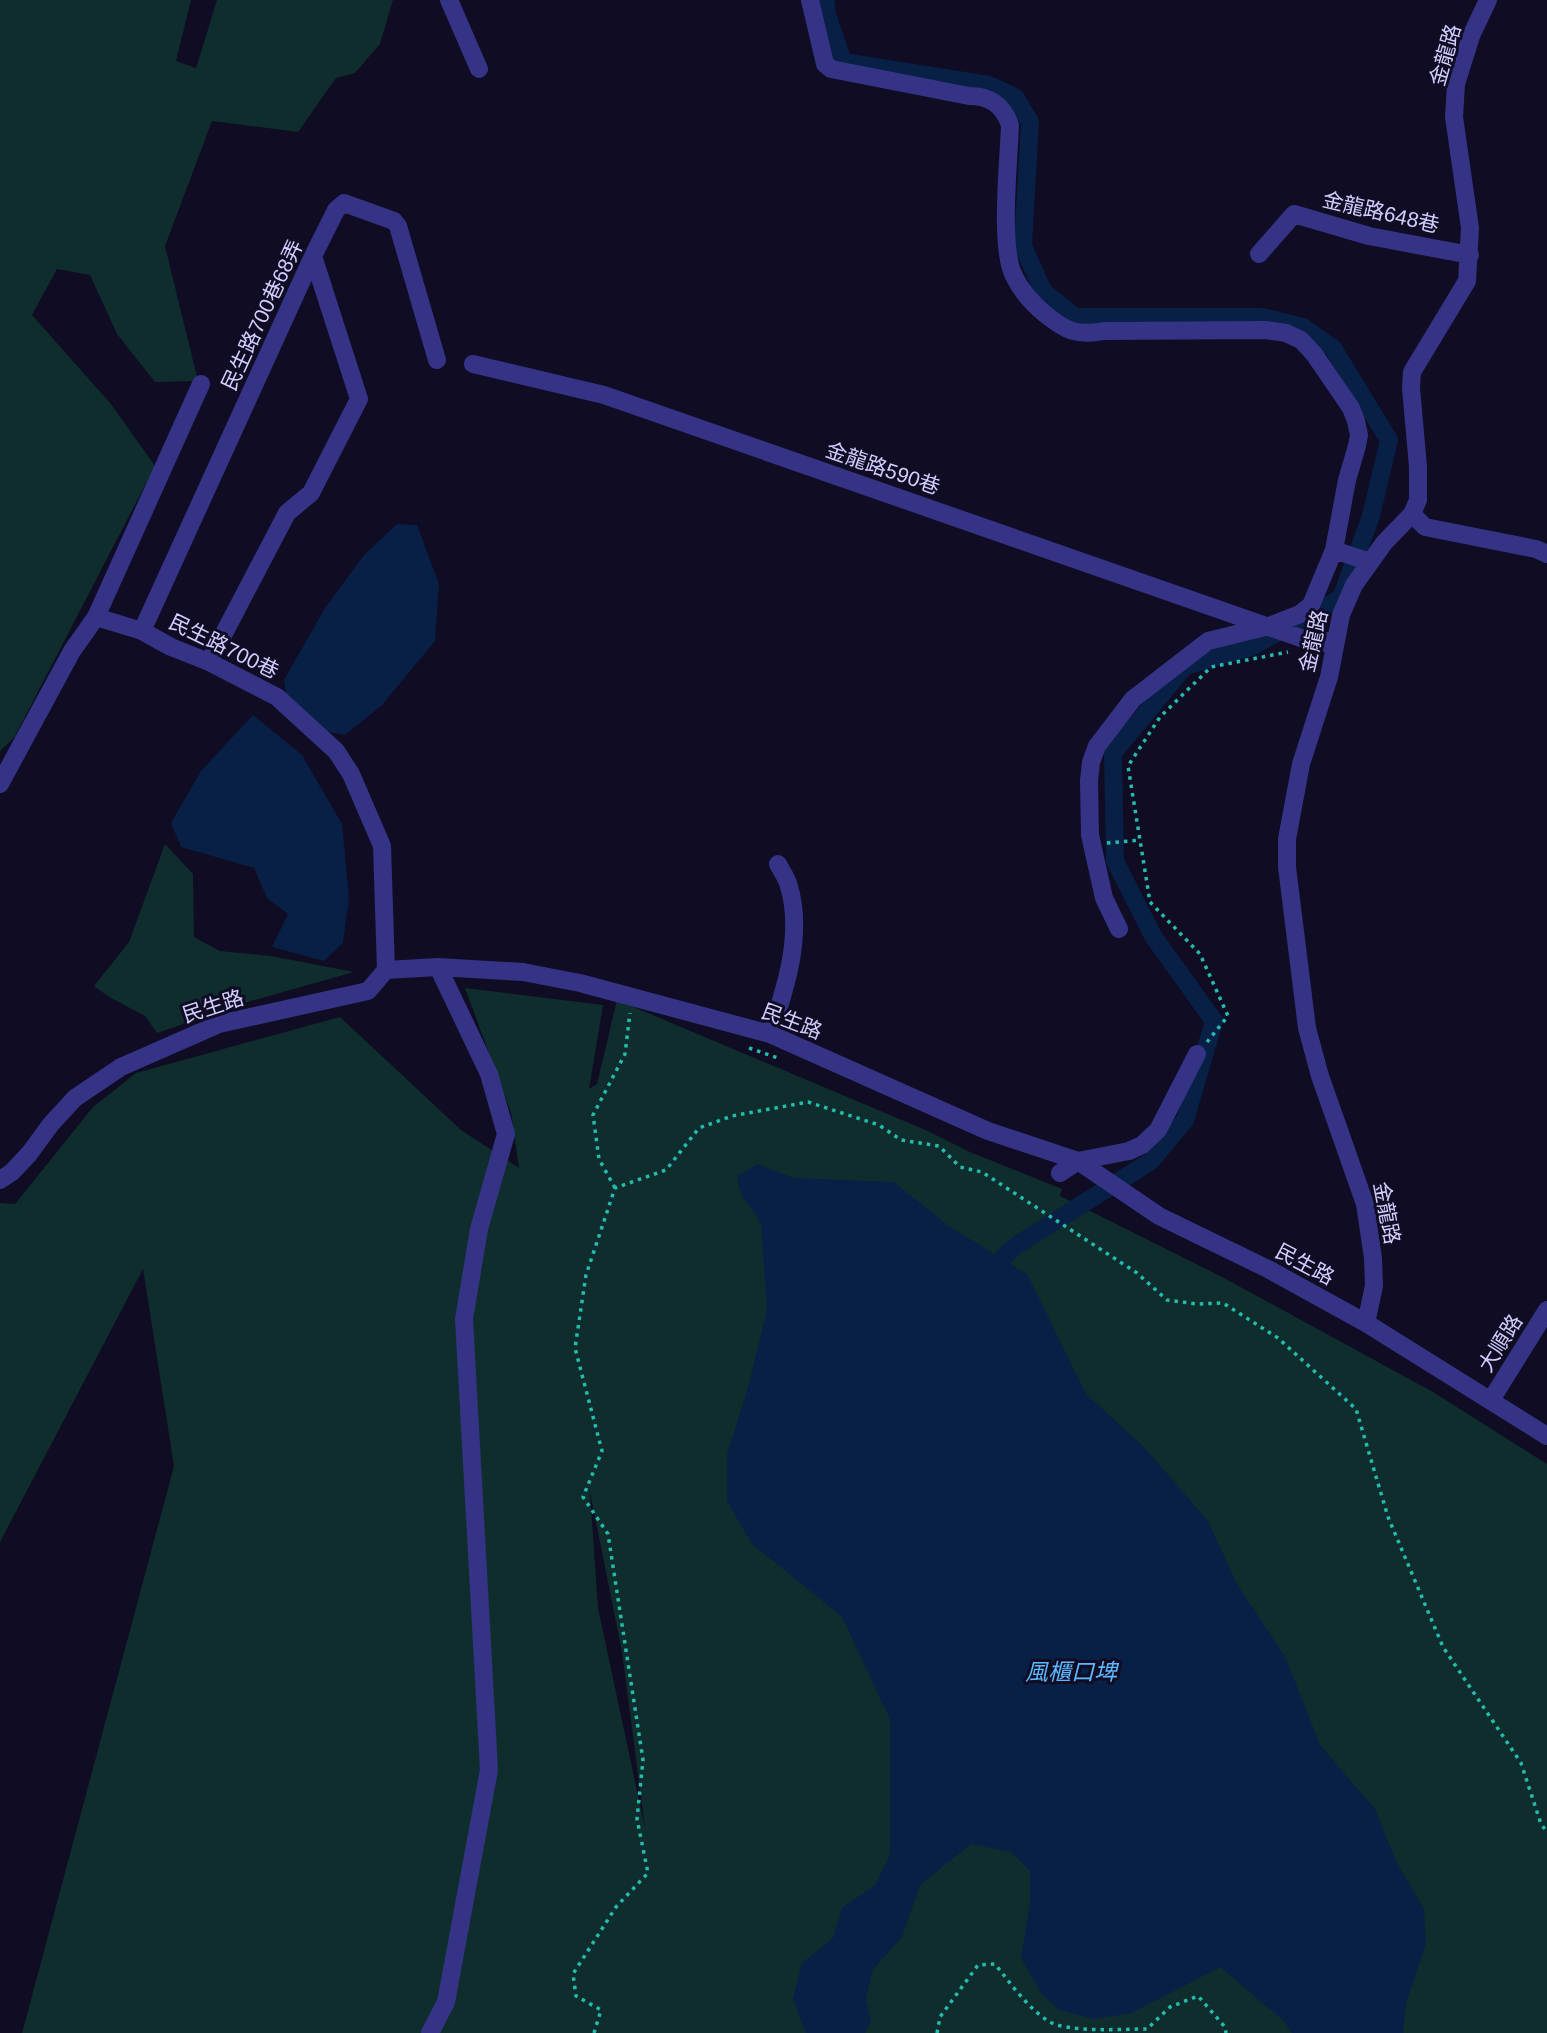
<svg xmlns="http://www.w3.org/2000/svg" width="1547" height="2033" viewBox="0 0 1547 2033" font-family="Arial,'Noto Sans TC',sans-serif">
<rect width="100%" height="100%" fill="#0f0c23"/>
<path fill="#0e2d2c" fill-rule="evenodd" d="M0 0H191L176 61 196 68 217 0H393L380 44 355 73 336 78 298 132 212 121 165 246 198 381 155 382 117 334 90 275 57 269 32 315 111 404 155 466 14 738 0 751Z
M165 844 193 874 194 937 220 951 271 956 354 972 251 1001 157 1033 145 1016 109 997 94 986 129 942Z
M465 988 603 1005 589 1089 597 1084 617 1000 928 1131 970 1152 1062 1189 1060 1196 1224 1278 1433 1392 1547 1464V2033H22L174 1466 143 1269 0 1542V1203L15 1204 93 1107 136 1073 340 1017 461 1130 519 1168 511 1113ZM590 1492 622 1652 645 1828 598 1608Z"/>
<path fill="#082046" d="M397 524 417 525 439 584 435 641 382 705 345 735 323 731 287 702 284 680 325 608 364 555Z
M253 715 302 755 342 824 349 897 343 943 324 961 272 947 288 914 267 898 254 868 181 847 171 823 201 771Z
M757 1164 794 1178 894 1182 949 1226 1027 1274 1086 1394 1144 1447 1208 1521 1237 1584 1285 1656 1320 1745 1375 1809 1397 1863 1424 1909 1426 1944 1406 2003 1403 2033H1292L1284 2021 1220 1967 1132 2013 1094 2019 1059 2010 1041 1993 1021 1958 1030 1903V1871L1011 1852 971 1844 920 1885 902 1937 872 1971 866 1999 871 2021 865 2033H806L793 1999 802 1963 833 1938 842 1908 875 1885 890 1854V1719L842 1617 752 1544 727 1501V1454L747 1391 767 1310 761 1223 741 1194 737 1177Z"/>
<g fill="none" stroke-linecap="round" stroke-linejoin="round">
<path stroke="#082046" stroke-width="18" d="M825 0 827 15 843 62 989 85 1015 97 1030 122 1023 246 1043 291 1075 317H1263L1303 327 1333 348 1389 440 1371 516 1341 598 1251 647 1185 666 1113 753 1115 861 1153 936 1214 1021 1185 1120 1151 1161 1017 1245 1002 1258 999 1280"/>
<path stroke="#25bcb0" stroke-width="3.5" stroke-dasharray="3.5 5" stroke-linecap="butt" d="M1107 843 1140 840
M1207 1042 1228 1016 1200 954 1150 902 1128 766 1160 717 1211 667 1288 652
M749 1048 778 1058
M615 1188 599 1159 593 1115 625 1054 630 1013
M594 2033 601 2010 576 1996 573 1974 616 1907 648 1873 637 1819 643 1760 608 1534 583 1497 602 1451 575 1348 586 1275 615 1188 666 1170 699 1128 732 1116 808 1102 879 1125 901 1140 939 1146 960 1167 982 1172 1137 1273 1167 1300 1197 1304 1223 1303 1278 1338 1356 1409 1388 1517 1443 1647 1521 1763 1541 1824 1547 1832
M937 2033 940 2017 978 1965 995 1964C1011 1984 1026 2006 1048 2021 1067 2033 1123 2029 1147 2029L1170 2007 1198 1996 1225 2027 1226 2033"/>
<path stroke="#353386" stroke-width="18" d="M449 0 479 69
M810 0 825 64 831 69 969 96C990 96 1003 105 1010 125 1009 160 999 247 1014 276 1021 291 1032 303 1045 314 1066 331 1076 336 1104 331L1266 330 1286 333 1301 340 1314 354 1351 408 1356 421 1359 435 1357 446 1347 480 1334 550 1311 605 1300 614 1269 626 1208 641 1133 699 1097 746 1091 762 1089 781 1090 835 1104 898 1119 929
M1259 254 1294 214 1369 236 1470 255
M473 364 604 395 1318 644 1335 639
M1412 514 1425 527 1536 549 1547 554
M1334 550 1370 562
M96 617 142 631 171 647 209 662 277 697 336 751 351 774 382 846 386 970
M142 631 313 256 336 210 344 203 394 221 398 226 437 360
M209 662 287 513 311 493 359 399 313 256
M0 784 72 651 96 617 201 384
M770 1034C786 988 804 932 788 883 786 877 781 870 778 864
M1060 1173 1078 1161 1129 1151 1142 1145 1158 1130 1197 1054
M0 1180 12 1172 29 1154 51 1124 75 1098 121 1067 219 1024 368 991 386 970 438 967 523 972 580 983 770 1034 988 1131 1078 1161 1159 1216 1268 1269 1366 1323 1547 1436
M1366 1323 1374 1286 1373 1258 1365 1204 1320 1076 1307 1028 1287 867V839L1301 764 1329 677 1341 615 1354 585 1384 543 1412 514 1418 500V467L1411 388 1412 372 1467 281 1470 228 1454 117 1456 84 1471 36 1488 0
M1491 1400 1547 1310
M430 2033 446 2002 489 1770 464 1319 479 1229 506 1134 489 1074 438 967"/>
</g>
<g text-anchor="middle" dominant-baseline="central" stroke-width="6" stroke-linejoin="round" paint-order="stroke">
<g font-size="21" fill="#d2ceff" stroke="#0f0c23">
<text transform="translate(1445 55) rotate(-74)">金龍路</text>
<text transform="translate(1381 212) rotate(13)">金龍路648巷</text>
<text transform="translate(262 315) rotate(-65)">民生路700巷68弄</text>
<text transform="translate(883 468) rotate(19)">金龍路590巷</text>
<text transform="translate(1313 641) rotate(-77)">金龍路</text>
<text transform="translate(224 646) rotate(26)">民生路700巷</text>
<text transform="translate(213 1006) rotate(-18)">民生路</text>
<text transform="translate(792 1021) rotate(21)">民生路</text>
<text transform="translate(1387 1213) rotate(79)">金龍路</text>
<text transform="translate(1305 1264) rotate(28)">民生路</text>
<text transform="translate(1500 1343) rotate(-58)">大順路</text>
</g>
<g font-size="23" font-style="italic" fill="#5cb7ff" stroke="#0f0c23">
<text x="1071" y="1672">風櫃口埤</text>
</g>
</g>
</svg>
